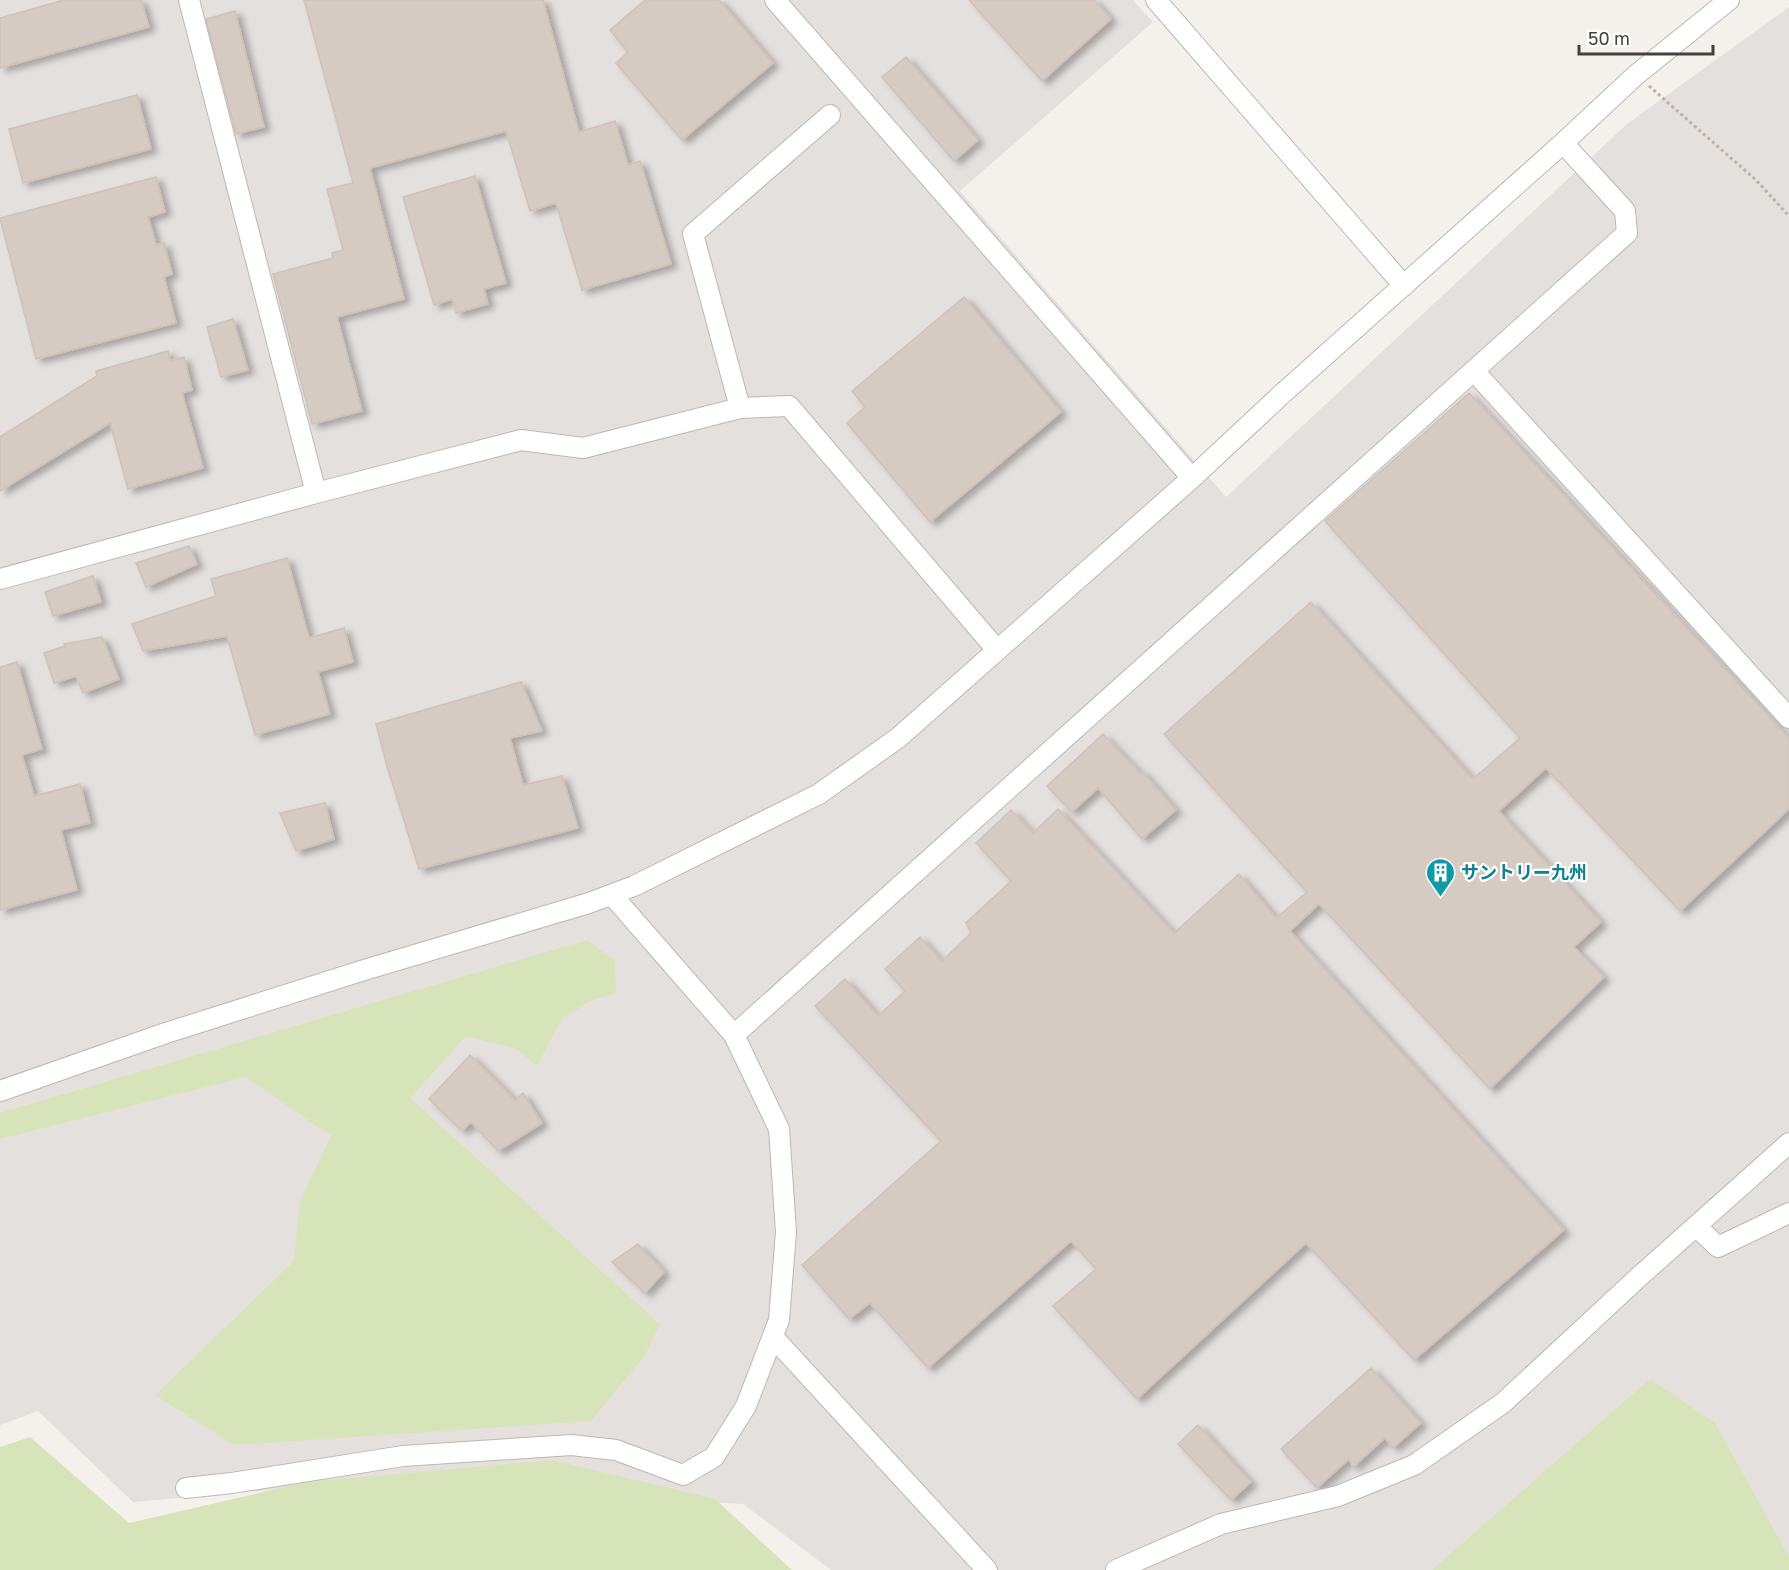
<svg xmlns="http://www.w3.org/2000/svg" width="1789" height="1570" viewBox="0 0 1789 1570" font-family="'Golos Text','Noto Sans JP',sans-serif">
<defs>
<filter id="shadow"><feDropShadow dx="6" dy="4" stdDeviation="3" flood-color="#0004"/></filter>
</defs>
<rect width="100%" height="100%" fill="#f4f1ec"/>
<path fill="#e4e0dd" d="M0 0H1133L1153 22 960 191 1226 497 1627 124 1789 7V1570H831L743 1504 352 1483 133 1502 38 1411 0 1425Z"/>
<path fill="#d7e4ba" d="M587 940 615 961 616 993 593 1000 562 1018 537 1066 517 1049 466 1036 410 1098 660 1324 645 1355 591 1421 234 1445 155 1395 294 1261 300 1201 331 1136 246 1077 0 1139V1113Z
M1650 1379 1715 1423 1789 1557V1570H1432Z
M30 1437 129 1523 307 1482 552 1460 715 1499 792 1570H0V1447Z"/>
<path fill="#d5cbc3" stroke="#cfc2b7" stroke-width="1.5" filter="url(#shadow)" d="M64 0H141L149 27 0 68V18Z
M304 0H543L579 132 615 121 628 165 640 161 671 264 582 290 556 203 530 211 506 131 370 168 404 299 337 317 362 411 312 424 273 274 333 258 332 253 343 250 327 189 353 183Z
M645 0H719L773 63 682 140 616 63 628 52 610 30Z
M969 0H1094L1111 19 1042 81Z
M235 11 264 127 236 134 206 19Z
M906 57 978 140 954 161 882 77Z
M137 95 151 149 23 183 9 129Z
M475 176 506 283 484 289 488 304 456 313 452 299 434 305 403 197Z
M156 177 165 212 148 217 156 245 164 243 172 274 164 277 176 323 36 359 0 218Z
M964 297 1061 412 930 522 847 423 865 407 852 391Z
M233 319 248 370 221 377 207 327Z
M168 351 170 361 184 357 192 390 182 393 203 468 128 489 110 423 0 491V437L97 376 96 371Z
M1469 393 1789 738V809L1680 911 1546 768 1499 811 1601 922 1574 947 1604 977 1490 1089 1319 904 1290 931 1564 1230 1414 1360 1306 1243 1137 1399 1053 1306 1096 1269 1071 1241 928 1368 870 1303 849 1319 802 1265 941 1141 815 1006 845 979 878 1016 905 991 885 969 920 937 942 961 971 933 966 923 1011 881 976 843 1011 810 1033 833 1058 809 1174 933 1239 874 1276 918 1307 892 1164 734 1311 602 1473 779 1520 738 1325 521Z
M189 546 197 564 146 587 136 563Z
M287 558 309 638 344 628 353 662 318 672 330 714 255 735 227 636 143 651 132 624 216 596 211 579Z
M93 576 101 602 53 616 45 592Z
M102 637 119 679 83 693 76 676 54 683 44 653 65 646 64 644Z
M17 662 42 749 22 755 34 796 80 784 90 823 61 830 77 890 0 910V667Z
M521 682 542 731 510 738 523 785 562 776 578 828 419 869 387 766 376 724Z
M1103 734 1140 773 1142 771 1176 810 1142 839 1098 788 1072 812 1047 786Z
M325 803 334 839 296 851 280 813Z
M470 1055 515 1100 523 1093 542 1123 498 1151 471 1122 462 1131 429 1099Z
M638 1244 664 1272 645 1293 612 1262Z
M1371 1368 1421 1423 1393 1448 1385 1438 1353 1467 1349 1459 1317 1488 1281 1449Z
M1198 1425 1251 1482 1231 1500 1178 1444Z"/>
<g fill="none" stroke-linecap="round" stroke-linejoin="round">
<defs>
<path id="minor" d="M189 0 316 493
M775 0 1192 478
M1156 0 1404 286
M1474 371 1789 718
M740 408 693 234 830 115
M0 579 316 493 521 440 583 448 740 408 789 406 997 650
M734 1035 1627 233 1625 211 1563 143
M0 1091 166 1033 361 971 589 903 634 886 819 794 898 738 1192 478 1282 394 1563 143 1636 75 1729 0
M1696 1226 1718 1247 1789 1213
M773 1337 987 1570
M186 1488 232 1483 403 1456 571 1445 616 1450 683 1475 714 1457 746 1406 779 1320 786 1232 779 1129 734 1035 612 895
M1116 1570 1221 1524 1338 1496 1414 1465 1503 1403 1641 1275 1789 1143"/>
</defs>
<use href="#minor" stroke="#bfb7b0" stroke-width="22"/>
<path stroke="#bfb1a3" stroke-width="3" stroke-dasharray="3 3" stroke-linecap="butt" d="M1649 86 1756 180 1789 216"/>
<use href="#minor" stroke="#fff" stroke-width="20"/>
</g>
<defs>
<symbol id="building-pin" viewBox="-11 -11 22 30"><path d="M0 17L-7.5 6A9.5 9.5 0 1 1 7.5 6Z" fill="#0f9aa8" stroke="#fff"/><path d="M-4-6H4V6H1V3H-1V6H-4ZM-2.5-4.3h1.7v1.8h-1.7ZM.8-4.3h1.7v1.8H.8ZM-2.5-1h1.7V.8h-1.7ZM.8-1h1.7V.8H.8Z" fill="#fff"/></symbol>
</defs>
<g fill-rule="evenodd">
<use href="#building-pin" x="1424" y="856" width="33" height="45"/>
</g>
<g text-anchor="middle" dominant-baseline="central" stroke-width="4.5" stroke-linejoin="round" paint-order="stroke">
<g font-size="18" font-weight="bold" fill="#0d838f" stroke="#fff" text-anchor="start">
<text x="1461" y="872">サントリー九州</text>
</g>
</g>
<path d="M1579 45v9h134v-9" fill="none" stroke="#48413b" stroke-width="3"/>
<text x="1588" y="45" font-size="18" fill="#48413b" stroke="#ffffff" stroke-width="4.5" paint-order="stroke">50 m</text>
</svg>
